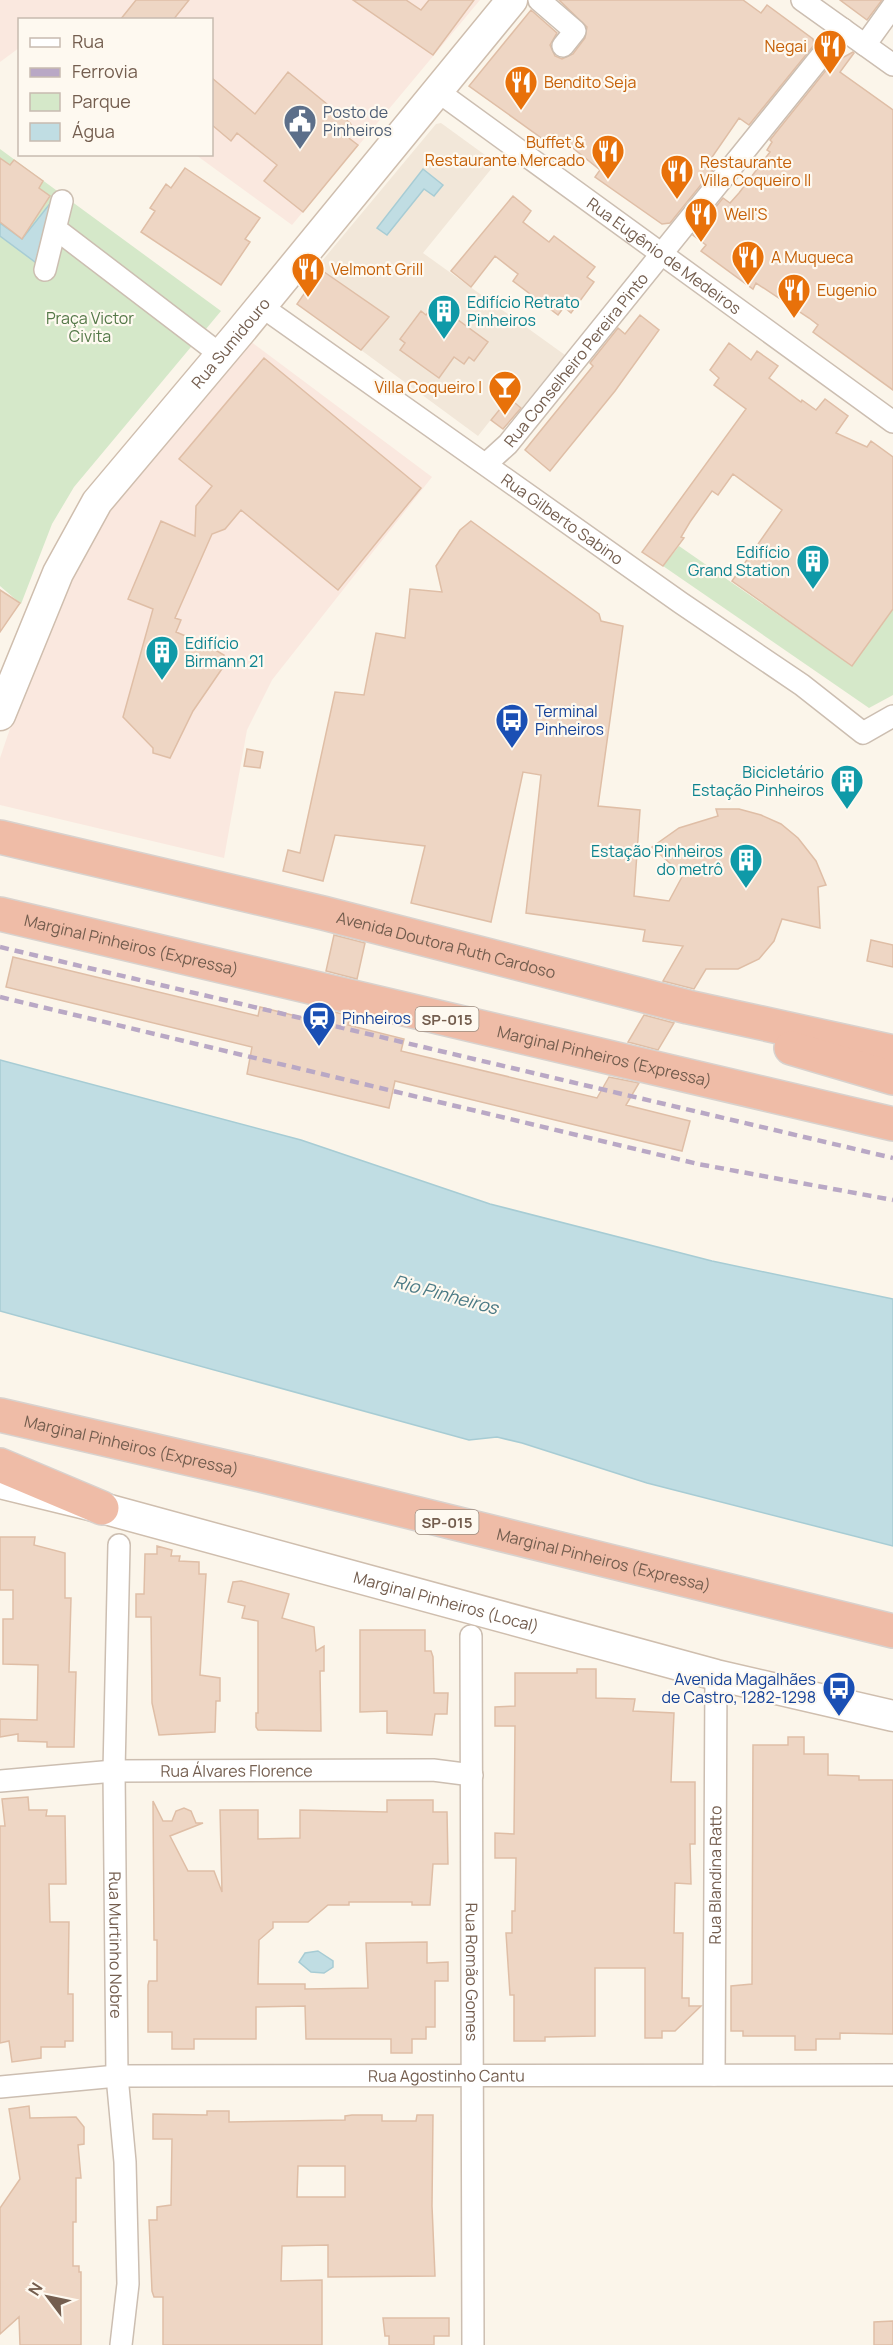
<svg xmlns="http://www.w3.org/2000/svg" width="893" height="2345" viewBox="0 0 893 2345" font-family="Manrope,sans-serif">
<rect width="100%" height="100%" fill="#fbf5ea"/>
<path fill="#f2e7d9" d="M441 123 496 163 423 253 565 355 522 408 508 398 478 436 361 350 389 317 317 267 436 124Z"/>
<path fill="#fae8df" d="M0 0H480L292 225 196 155 212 154V20H20L19 48 0 62Z
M242 335 432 477 272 680 247 730 224 858 0 805V758L31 667 90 534Z"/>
<path fill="#d5e8c9" d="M0 149 221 311 74 487 52 524 21 604 0 586Z
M679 546 852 666 893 609V695L869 708 663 566Z"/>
<path fill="#c0dde3" stroke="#a7ccd4" stroke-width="1.5" d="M423 169 443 185 434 196 424 189 387 235 377 228Z
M56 196 43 268 0 236V223L22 239Z
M0 1060 301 1140 490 1204 712 1261 893 1299V1546L647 1483 522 1443 497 1437 469 1440 0 1311Z
M318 1951 333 1961V1967L324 1973 311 1972 299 1962 305 1953Z"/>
<path fill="#eed6c4" stroke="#dfbea6" stroke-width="1.5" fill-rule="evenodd" d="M136 0H189L173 20H120Z
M353 0H406L421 10 429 0H474L433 55Z
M559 0H743L761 13 767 5 813 39 814 45 749 125 739 118 710 160 717 165 670 223 662 224 595 177 600 170 564 141 554 134 547 142 469 86 531 10 557 33 550 45 555 56 562 59 573 54 585 38 587 27Z
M840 0H882L867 20Z
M853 52 854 53 840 72 893 110V390L813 332 818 325 809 318 756 283 753 289 701 251 706 245 693 235 723 198 730 203 739 193 770 152 767 150 772 142 770 140 831 64Z
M288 72 350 123 352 126 345 135 358 145 303 212 264 181 277 165 237 133 231 141 212 125V78L255 114Z
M0 158 10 165 14 160 32 173 43 181 39 188 50 196 22 239 0 222Z
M185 168 260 218 245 239 250 242 221 285 141 232 155 211 150 208 166 184 171 188Z
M513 196 531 211 523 222 549 242 554 236 595 267 587 277 594 282 571 313 564 307 558 315 513 281 518 274 495 256 471 287 451 271Z
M317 267 389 317 361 350 297 304 311 284 306 281Z
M435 303 488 342 474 361 469 357 464 364 454 357 439 378 400 350 405 343 400 339 421 311 426 315Z
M640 315 659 330 615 391 550 471 525 450 589 371 593 366 590 363 618 328 625 334Z
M729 343 751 360 757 351 778 366 769 378 801 402 802 400 816 410 825 399 848 416 836 433 867 447 871 441 893 457V609L852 666 732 581 782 510 733 474 718 495 712 491 690 522 681 537 684 538 663 566 642 552 746 409 714 385 719 378 710 370Z
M264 358 421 488 338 590 241 510 225 529 212 534 175 618 181 620 176 632 205 644 224 655 223 658 228 660 193 711 170 758 153 753V748L123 717 153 609 128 599 161 521 195 536 196 506 212 486 179 459Z
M509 398 521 408 503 429 491 420Z
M471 521 599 614 601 621 623 626 598 806 640 810 634 896 669 901 683 875 652 847 679 828 718 816 716 809H739L761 815 781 824 798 838 816 861 826 885 818 887 820 928 782 919 774 941 759 959 738 969H706L694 989 663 981 683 946 643 941 645 930 526 913 541 775 523 772 491 922 411 903 425 846 335 835 323 881 283 871 288 850 300 853 335 692 364 695 376 633 405 638 410 589 442 592 436 566 460 530Z
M0 590 20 603 0 632Z
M247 749 263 752 260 768 244 766Z
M334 935 365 943 357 979 326 971Z
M871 940 893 945V967L867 961Z
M13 957 258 1016 260 1007 316 1021 319 1008 350 1016 348 1025 404 1039 401 1051 597 1098 609 1077 639 1083 626 1105 690 1121 682 1151 395 1081 389 1108 247 1074 252 1047 6 987Z
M644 1015 674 1023 658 1050 628 1042Z
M0 1537H35L34 1545 65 1553V1598H71L69 1672H76L74 1747H47V1742L18 1741V1734L0 1737V1719L37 1720 38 1665 3 1664V1619H13V1590H0Z
M157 1546 172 1550 171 1556H180L179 1561 199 1562V1574H206L200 1675 220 1678V1701H216L215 1732 159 1735 152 1703 151 1617H136V1594H144L145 1554H157Z
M241 1581 289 1594 282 1618 314 1627 316 1651 324 1646V1671H320L321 1731 258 1730 256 1727V1713H258V1621L242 1618 245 1606 228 1602 233 1582Z
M360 1630H425V1651H431L433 1657 434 1693H448L447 1714H435L432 1735 387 1733V1711L360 1712Z
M577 1669H596V1698L635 1699 633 1711 674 1713 671 1782H695V1844H690L691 1884 675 1883 674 1933H683L682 1998H689V2006H701L675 2031H662V2038H645V1968H595V2036L545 2037V2041H514V1995H510L506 1933H512V1911H515L516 1858H495V1833L514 1834 515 1726H495V1707L515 1706V1673H577Z
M788 1737H804V1754H828V1775L859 1776V1780H893V2034L840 2033V2039H816V2050H795V2036H743V2031H731V1986L752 1984 753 1745H788Z
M28 1797 29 1810H47L46 1816H65L66 1884H49L50 1922H69L68 1994H73V2041H65V2047H41V2058L12 2062 9 2041 0 2043V1826H5L2 1799Z
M387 1800H433V1812H447L448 1864H433L430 1905H412V1902H349V1905H328L308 1922H273V1928L259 1940 258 1984H305V1989L368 1988 366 1943 427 1942V1963L448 1962V1981H435V2027H426V2039H412V2053H391V2039H306L305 2006 256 2007V2039H194V2049H172V2032H148V1985L149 1981H157V1940H154L153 1801 163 1821H172L176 1811 184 1808 191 1811 196 1823H203L170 1836 188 1871H214L222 1892 220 1810H258V1839L300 1838V1810L387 1812Z
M29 2106 30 2118 76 2117 84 2127V2144L78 2145 81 2178H76V2222H73V2266H79V2272H81V2345H20L19 2317 0 2334V2208L20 2179 9 2109Z
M207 2111H229V2122L345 2120V2116L352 2115H382V2121H416L417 2115H433L432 2206 435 2276 328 2277V2245L282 2246 281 2281 322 2280V2345H163V2297H154L152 2291 149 2220H157V2207L171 2205 172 2139H153V2114L207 2115ZM298 2166H345V2197H297Z
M383 2318H449V2336H434V2345H389V2336H385Z
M893 2321V2345H874V2322Z"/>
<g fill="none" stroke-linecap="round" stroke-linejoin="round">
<defs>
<g id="street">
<path d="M539 0 575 31 563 46"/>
<path d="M802 0 893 65"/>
<path d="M865 45 893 6"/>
<path id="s1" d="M436 90 893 422"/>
<path d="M56 229 221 355"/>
<path d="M45 270 62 201"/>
<path id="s2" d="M261 306 681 603 802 685 863 733 893 716"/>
<path id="s3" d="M486 464 508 444 843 29"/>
<path id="s4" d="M119 1545 114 1771 117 2076 125 2162 128 2284 121 2345"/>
<path id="s5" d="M471 1636 473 2345"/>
<path id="s6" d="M0 1781 114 1771 433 1770 472 1775"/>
<path id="s7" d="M714 2075 716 1675"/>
<path id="s8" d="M0 2087 117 2076 893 2075"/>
</g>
<g id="secondary">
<path id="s9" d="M0 715 58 573 97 502 240 332 512 0"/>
<path id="s10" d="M0 1483 102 1508 716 1675 893 1716"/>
</g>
<g id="highway">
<path id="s11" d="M0 837 323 913 688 1007 893 1052"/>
<path id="s12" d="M0 914 893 1124"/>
<path d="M791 1048 893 1078"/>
<path id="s13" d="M0 1415 260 1475 893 1631"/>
<path d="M0 1465 102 1508"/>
</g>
</defs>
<use href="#street" stroke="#ccbeb1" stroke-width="24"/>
<use href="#secondary" stroke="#cfbeae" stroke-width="33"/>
<use href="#highway" stroke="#d8d2ce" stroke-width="36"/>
<use href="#street" stroke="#fff" stroke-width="21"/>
<use href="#secondary" stroke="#fff" stroke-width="30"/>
<use href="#highway" stroke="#efbca7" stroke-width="33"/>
<path stroke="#b9a8c5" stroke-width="4.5" stroke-dasharray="9 6" stroke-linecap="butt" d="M0 947 893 1158
M0 997 698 1164 893 1200"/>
</g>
<defs>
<symbol id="restaurant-pin" viewBox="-11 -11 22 30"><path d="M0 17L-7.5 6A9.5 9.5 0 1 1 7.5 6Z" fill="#e8710a" stroke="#fef9f0"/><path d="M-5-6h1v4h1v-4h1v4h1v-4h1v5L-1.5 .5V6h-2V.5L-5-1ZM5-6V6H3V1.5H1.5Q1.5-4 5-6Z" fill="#fff"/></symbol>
<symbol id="civic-pin" viewBox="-11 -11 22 30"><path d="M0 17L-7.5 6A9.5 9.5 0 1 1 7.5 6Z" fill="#5c6f8a" stroke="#fef9f0"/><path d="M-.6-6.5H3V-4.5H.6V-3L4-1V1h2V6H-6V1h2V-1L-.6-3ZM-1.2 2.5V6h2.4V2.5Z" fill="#fff"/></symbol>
<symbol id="building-pin" viewBox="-11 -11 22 30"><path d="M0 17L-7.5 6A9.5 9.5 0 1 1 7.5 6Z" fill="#0f9aa8" stroke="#fef9f0"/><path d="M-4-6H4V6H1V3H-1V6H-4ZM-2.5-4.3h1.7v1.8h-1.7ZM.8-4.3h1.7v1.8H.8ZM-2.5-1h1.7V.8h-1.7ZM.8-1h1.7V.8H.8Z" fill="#fff"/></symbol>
<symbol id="bar-pin" viewBox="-11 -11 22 30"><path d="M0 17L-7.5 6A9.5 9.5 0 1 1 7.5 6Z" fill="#e8710a" stroke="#fef9f0"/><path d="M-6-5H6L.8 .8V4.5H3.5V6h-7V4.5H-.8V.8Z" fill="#fff"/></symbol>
<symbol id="bus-pin" viewBox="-11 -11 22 30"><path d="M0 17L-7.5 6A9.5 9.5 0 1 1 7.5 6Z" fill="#1a4fb4" stroke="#fef9f0"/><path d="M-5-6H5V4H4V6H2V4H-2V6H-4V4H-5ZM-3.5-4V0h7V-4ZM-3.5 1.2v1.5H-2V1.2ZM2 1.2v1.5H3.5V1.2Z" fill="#fff"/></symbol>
<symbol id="station-pin" viewBox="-11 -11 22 30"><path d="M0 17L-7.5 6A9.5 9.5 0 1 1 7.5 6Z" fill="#1a4fb4" stroke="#fef9f0"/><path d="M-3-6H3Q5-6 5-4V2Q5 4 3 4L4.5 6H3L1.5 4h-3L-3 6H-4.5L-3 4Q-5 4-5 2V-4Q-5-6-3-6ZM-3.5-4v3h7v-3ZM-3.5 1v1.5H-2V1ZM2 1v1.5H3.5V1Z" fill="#fff"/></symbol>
</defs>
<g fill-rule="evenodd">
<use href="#restaurant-pin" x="811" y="27" width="38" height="52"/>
<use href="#restaurant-pin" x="502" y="63" width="38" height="52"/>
<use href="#civic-pin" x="281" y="102" width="38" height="52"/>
<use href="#restaurant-pin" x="589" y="132" width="38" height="52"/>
<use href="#restaurant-pin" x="658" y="152" width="38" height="52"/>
<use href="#restaurant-pin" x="682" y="195" width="38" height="52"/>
<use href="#restaurant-pin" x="729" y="238" width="38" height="52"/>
<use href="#restaurant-pin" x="289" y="250" width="38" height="52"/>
<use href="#restaurant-pin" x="775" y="271" width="38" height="52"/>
<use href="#building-pin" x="425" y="292" width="38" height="52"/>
<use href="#bar-pin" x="486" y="368" width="38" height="52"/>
<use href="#building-pin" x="794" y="542" width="38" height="52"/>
<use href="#building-pin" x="143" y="633" width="38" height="52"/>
<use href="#bus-pin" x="493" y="701" width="38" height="52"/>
<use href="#building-pin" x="828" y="762" width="38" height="52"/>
<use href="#building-pin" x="727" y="841" width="38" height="52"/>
<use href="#station-pin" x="300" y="999" width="38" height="52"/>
<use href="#bus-pin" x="820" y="1669" width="38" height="52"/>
</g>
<g text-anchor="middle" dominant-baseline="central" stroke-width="4.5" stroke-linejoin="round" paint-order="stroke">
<g fill="#fef9f0" stroke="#9d8c7f" stroke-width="1.5">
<rect x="415.5" y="1007" width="63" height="24" rx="4.5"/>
<rect x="415.5" y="1510" width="63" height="24" rx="4.5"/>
</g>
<g font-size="15" font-weight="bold" fill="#745e4f">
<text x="447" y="1019">SP-015</text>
<text x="447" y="1522">SP-015</text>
</g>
<g font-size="16" fill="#c56008" stroke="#fef9f0" text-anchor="start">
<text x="807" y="46" text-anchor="end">Negai</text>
<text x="544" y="82">Bendito Seja</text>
<text x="585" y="142" text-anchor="end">Buffet &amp;<tspan x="585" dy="18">Restaurante Mercado</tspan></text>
<text x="700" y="162">Restaurante<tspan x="700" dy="18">Villa Coqueiro II</tspan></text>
<text x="724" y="214">Well'S</text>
<text x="771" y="257">A Muqueca</text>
<text x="331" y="269">Velmont Grill</text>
<text x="817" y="290">Eugenio</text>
<text x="482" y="387" text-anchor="end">Villa Coqueiro I</text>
</g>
<g font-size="16" fill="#4e5e75" stroke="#fef9f0" text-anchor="start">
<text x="323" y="112">Posto de<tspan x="323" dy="18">Pinheiros</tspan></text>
</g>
<g font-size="16" fill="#745e4f" stroke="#fef9f0">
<text stroke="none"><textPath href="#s1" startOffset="282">Rua Eugênio de Medeiros</textPath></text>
<text stroke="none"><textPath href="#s9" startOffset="442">Rua Sumidouro</textPath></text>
<text stroke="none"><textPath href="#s3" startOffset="138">Rua Conselheiro Pereira Pinto</textPath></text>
<text stroke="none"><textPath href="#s2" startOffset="369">Rua Gilberto Sabino</textPath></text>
<text stroke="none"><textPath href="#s12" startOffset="135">Marginal Pinheiros (Expressa)</textPath></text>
<text stroke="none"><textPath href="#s11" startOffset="459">Avenida Doutora Ruth Cardoso</textPath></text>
<text stroke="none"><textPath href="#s12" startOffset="621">Marginal Pinheiros (Expressa)</textPath></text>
<text stroke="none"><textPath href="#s13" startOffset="135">Marginal Pinheiros (Expressa)</textPath></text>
<text stroke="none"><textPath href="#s13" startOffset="621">Marginal Pinheiros (Expressa)</textPath></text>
<text stroke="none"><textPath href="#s10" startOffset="462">Marginal Pinheiros (Local)</textPath></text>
<text stroke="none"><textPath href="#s6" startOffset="237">Rua Álvares Florence</textPath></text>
<text stroke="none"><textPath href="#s7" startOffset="200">Rua Blandina Ratto</textPath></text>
<text stroke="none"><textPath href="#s4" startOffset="400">Rua Murtinho Nobre</textPath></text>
<text stroke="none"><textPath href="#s5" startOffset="336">Rua Romão Gomes</textPath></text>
<text stroke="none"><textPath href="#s8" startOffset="447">Rua Agostinho Cantu</textPath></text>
</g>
<g font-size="16" fill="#0d838f" stroke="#fef9f0" text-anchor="end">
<text x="467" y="302" text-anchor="start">Edifício Retrato<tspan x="467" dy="18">Pinheiros</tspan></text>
<text x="790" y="552">Edifício<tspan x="790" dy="18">Grand Station</tspan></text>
<text x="185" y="643" text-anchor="start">Edifício<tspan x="185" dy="18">Birmann 21</tspan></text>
<text x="824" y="772">Bicicletário<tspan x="824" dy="18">Estação Pinheiros</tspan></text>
<text x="723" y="851">Estação Pinheiros<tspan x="723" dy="18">do metrô</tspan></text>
</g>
<g font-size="16" fill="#547848" stroke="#fef9f0">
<text x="90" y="318">Praça Victor<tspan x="90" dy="18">Civita</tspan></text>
</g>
<g font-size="16" fill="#164399" stroke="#fef9f0" text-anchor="start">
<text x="535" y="711">Terminal<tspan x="535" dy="18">Pinheiros</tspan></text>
<text x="342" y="1018">Pinheiros</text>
<text x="816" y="1679" text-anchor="end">Avenida Magalhães<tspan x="816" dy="18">de Castro, 1282-1298</tspan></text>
</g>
<g font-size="18" font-style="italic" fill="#4b7a85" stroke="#fef9f0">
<text transform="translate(446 1294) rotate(15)">Rio Pinheiros</text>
</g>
</g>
<rect x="18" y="18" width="195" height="138" fill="#fef9f0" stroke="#c7bbb0" stroke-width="1.5"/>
<rect x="30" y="38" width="30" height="9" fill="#ffffff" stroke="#c7bbb0" stroke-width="1.5"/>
<text x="72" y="48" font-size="18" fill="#745e4f">Rua</text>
<rect x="30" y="68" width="30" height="9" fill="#b9a8c5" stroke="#c7bbb0" stroke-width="1.5"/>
<text x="72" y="78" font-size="18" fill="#745e4f">Ferrovia</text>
<rect x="30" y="93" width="30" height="18" fill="#d5e8c9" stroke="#c7bbb0" stroke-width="1.5"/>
<text x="72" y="108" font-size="18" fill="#745e4f">Parque</text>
<rect x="30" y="123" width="30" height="18" fill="#c0dde3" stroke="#c7bbb0" stroke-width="1.5"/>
<text x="72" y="138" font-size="18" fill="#745e4f">Água</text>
<g transform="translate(48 2297) rotate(302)" stroke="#fef9f0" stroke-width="4.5" paint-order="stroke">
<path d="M0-4.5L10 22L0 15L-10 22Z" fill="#745e4f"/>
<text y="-9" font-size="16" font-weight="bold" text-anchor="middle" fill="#745e4f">N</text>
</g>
</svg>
